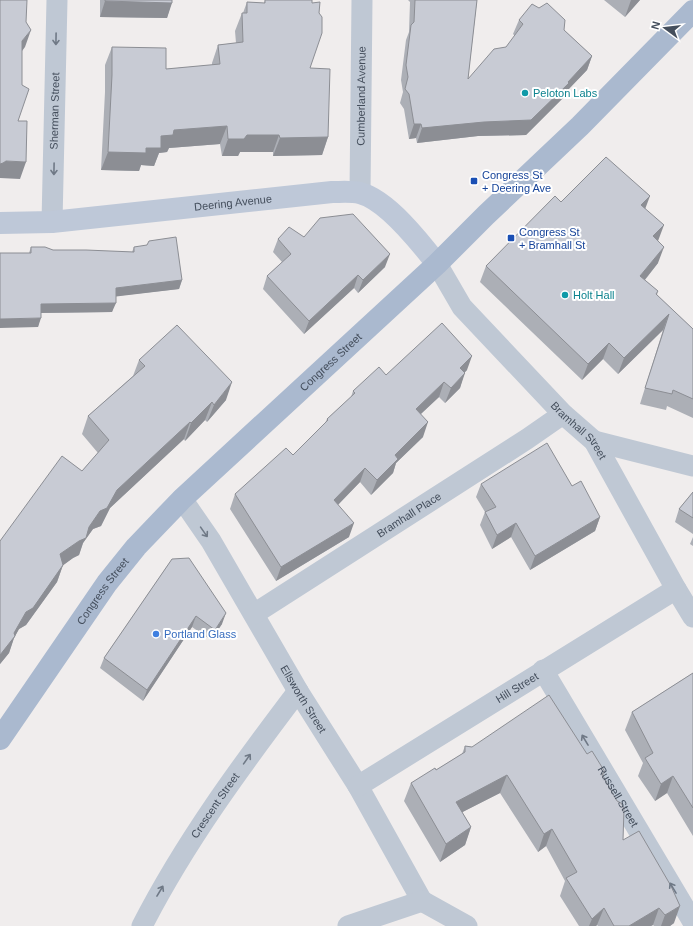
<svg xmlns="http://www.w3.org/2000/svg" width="693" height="926" viewBox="0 0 693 926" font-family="Helvetica,sans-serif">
<rect width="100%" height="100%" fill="#f0eded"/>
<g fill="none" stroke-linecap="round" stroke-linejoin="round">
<g stroke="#bfc8d4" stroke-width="21">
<path id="s1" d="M360 193 362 0"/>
<path id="s2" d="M52 222 57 0"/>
<path id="s3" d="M437 264 462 307 563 414 594 441 676 589 693 617"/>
<path d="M594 441 693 466"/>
<path id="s4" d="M182 499 211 541 298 691 358 786 422 901"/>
<path id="s5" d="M254 614 527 439 563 414"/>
<path id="s6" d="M543 670 693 922"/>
<path id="s7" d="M358 786 676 589"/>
<path d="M422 901 467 926"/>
<path id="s8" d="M142 926C185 842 241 766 298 691"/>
<path d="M348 926 422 901"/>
</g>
<path stroke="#bec8d8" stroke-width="22" id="s9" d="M0 223 52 222 332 192C341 192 352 191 360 193 387 200 420 242 437 264"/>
<path stroke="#aab9cf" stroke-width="22" id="s10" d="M0 739 107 583 136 547 182 499 437 264 486 215 580 126 693 11"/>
</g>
<path fill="#acafb6" d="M100 0H172L167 18 100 17Z
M265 0 310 68 328 137 322 155 273 156V152H240L238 156H222L220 144 169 148 167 152 159 153 154 166 141 165 139 171 101 170 105 92V65L112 47 166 69 212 65V63L218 45 236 43 235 31 242 13H243L247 2 264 3Z
M408 0H477L468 79 506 47 515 36 513 34 519 20 564 30 592 56 587 70 565 93 564 97 526 135 478 136 417 143 416 138 409 139 404 109 400 103 403 92 401 80 406 40 409 32 410 2Z
M604 0H640L625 17Z
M561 202 645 208 658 241V263L645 280 658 291 657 295 693 329V418L667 406 666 410 640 404 663 330 618 374 603 359 582 380 480 282 486 266Z
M304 237 385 267 358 293 354 288 304 334 263 289 267 276 282 262 273 252 278 239Z
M31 247 53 250 132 252 134 247 182 280 179 289 116 296 112 312 41 313 38 327 29 253Z
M139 360 226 400 207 422 205 420 185 441 184 439 110 508 101 526 93 529 83 543 79 555 73 558 63 565 57 582 26 625 19 629 14 638 9 653 0 664V541L82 471 98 453 82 434 88 416 133 376Z
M467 370 464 373 460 388 445 403 439 397 421 414 423 437 396 463 393 473 371 495 360 482 338 505 349 537 276 581 230 509 235 494 293 455 325 423 327 419 351 397 353 391 386 375Z
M481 484 572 486 600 517 595 531 530 570 511 537 492 549 480 525 485 512 476 497Z
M693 492V534L675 522 679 509Z
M693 537V546L690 544Z
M172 559 222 624 211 640 192 627 143 701 100 668 104 658Z
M693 673V836L667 793 655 801 638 776 643 763 625 730 632 712Z
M465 746 472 747 587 754 605 772 603 777 623 840 674 923 670 926H654L653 925 651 926H598L597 925 596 926H579L560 896 565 881 546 846 538 852 500 793 462 812 471 827 465 845 440 862 404 801 411 783 436 770 462 754Z"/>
<path fill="#8c8e94" d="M631 0H640L625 17Z
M105 1 172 3 167 18 100 17Z
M31 30 25 47 16 59 22 41Z
M592 56 587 70 565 93 564 97 526 135 478 136 417 143 422 128 568 82Z
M414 124H421L416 138 409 139Z
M227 126 220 144 169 148 167 152 159 153 154 166 141 165 139 171 101 170 108 152 146 148 161 136 174 130Z
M247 135H279L273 152H240L238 156H222L228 139Z
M328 137 322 155 273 156 280 138Z
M6 161 26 162 20 179 0 178V164Z
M650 196 644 212 641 205Z
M664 225 658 241 648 252 653 236Z
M664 247 658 263 635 292 640 276Z
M390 254 385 267 358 293 363 280Z
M358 275 354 288 304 334 309 321Z
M182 280 179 289 112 297 116 288Z
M116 303 112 312 38 313 41 304Z
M669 314 663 330 618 374 624 358Z
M41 318 38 327 0 328V319Z
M609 343 603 359 582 380 588 364Z
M472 356 467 370 454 383 460 368Z
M465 373 460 388 445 403 451 388Z
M232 382 226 400 207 422 214 405Z
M444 382 439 397 411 423 416 409Z
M212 402 205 420 185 441 191 423Z
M190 422 184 439 110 508 101 526 93 529 83 543 79 555 73 558 54 572 60 554 79 541 100 511 117 490Z
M428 422 423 437 396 463 393 473 371 495 377 480 395 455Z
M365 468 360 482 328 515 334 500Z
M600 517 595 531 530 570 535 556Z
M354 523 349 537 276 581 281 567Z
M516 523 511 537 492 549 497 535Z
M63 565 57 582 26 625 19 629 14 638 9 653 0 664V655L14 633 26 612Z
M226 613 222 624 211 640 215 630Z
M196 616 192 627 143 701 147 690Z
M507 775 500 793 449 819 456 802Z
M673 776 667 793 655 801 661 784Z
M471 827 465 845 440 862 446 844Z
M552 829 546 846 538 852 544 834Z
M680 906 674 923 670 926H661L665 915Z
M604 908 597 925 596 926H589L592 919Z
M659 908 653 925 651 926H629Z"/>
<path fill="#c8cbd4" stroke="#8c8e94" d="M0 0H27L26 22 31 30 22 41V85L29 89 18 121H27L26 162 6 161 3 163 0 164Z
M105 0H172V3L105 1Z
M265 0H312V3L320 2 319 13 322 17V33L310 68 330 69 328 137 280 138 279 135H247L244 139H228L227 126 174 130 173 135 161 136V148H146V153L108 152 112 75V47L166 48V69L220 64 218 45 243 42 242 13H247V2L265 3Z
M415 0H477L468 79 494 49 506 47 523 24 519 20 532 4 539 8 547 3 565 20 564 30 592 56 568 82 569 83 531 120 484 122 422 128 421 124H414L409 94 405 89 408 77 406 65 411 25 414 22Z
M606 157 650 196 641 205 664 225 653 236 664 247 640 276 658 291 656 294 693 329V399L673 390 672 394 645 388 669 314 624 358 609 343 588 364 486 266 555 196 561 202Z
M353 214 390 254 363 280 358 275 309 321 267 276 291 254 278 239 289 227 304 237 320 218Z
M176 237 182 280 116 288V303L41 304V318L0 319V253H31V247H45L53 250H86L134 252V247L147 245 149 241Z
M442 323 472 356 460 368 465 373 451 388 444 382 416 409 428 422 395 455 398 459 377 480 365 468 334 500 354 523 281 567 235 494 286 448 293 455 328 420 327 419 355 393 353 391 379 367 386 375Z
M177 325 232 382 214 405 212 402 191 423 190 422 117 490 107 508 100 511 89 527 86 538 79 541 60 554 63 565 33 608 26 612 14 633 15 636 0 655V541L62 456 82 471 109 440 88 416 145 366 139 360Z
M547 443 572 486 581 481 600 517 535 556 516 523 497 535 485 512 496 507 481 484Z
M693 492V518L679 509Z
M189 558 226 613 215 630 196 616 147 690 104 658 172 559Z
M693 673V808L673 776 661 784 645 758 653 753 632 712Z
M549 695 587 754 592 751 605 772 602 774 617 801 621 803 624 808 623 840 639 831 671 886 680 906 665 915 659 908 629 926H614L604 908 592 919 566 878 577 872 552 829 544 834 507 775 456 802 471 827 446 844 411 783 435 768 436 770 465 752V746L472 747Z"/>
<defs><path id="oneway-shaft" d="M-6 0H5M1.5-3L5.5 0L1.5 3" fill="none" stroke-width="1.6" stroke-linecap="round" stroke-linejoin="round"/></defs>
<g stroke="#6f7986">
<use href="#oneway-shaft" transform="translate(56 39) rotate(91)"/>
<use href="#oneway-shaft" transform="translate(54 169) rotate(91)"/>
<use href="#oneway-shaft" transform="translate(204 532) rotate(55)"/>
<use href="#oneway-shaft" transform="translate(585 740) rotate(-121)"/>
<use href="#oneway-shaft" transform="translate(247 759) rotate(-55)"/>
<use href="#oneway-shaft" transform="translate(673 888) rotate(-121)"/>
<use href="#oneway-shaft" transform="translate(160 891) rotate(-59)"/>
</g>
<g fill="#0f9aa8" stroke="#fff" stroke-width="1.5">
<circle cx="525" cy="93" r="4"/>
<circle cx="565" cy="295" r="4"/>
</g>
<g fill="#1a4fb4" stroke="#fff" stroke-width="1.5">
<rect x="470" y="177" width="8" height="8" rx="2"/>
<rect x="507" y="234" width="8" height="8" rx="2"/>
</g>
<circle fill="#3f7fe0" stroke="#fff" stroke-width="1.5" cx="156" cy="634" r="4"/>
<g text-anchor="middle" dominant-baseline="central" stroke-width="4" stroke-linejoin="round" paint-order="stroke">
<g font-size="11" fill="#0d838f" stroke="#fff" text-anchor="start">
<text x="533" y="93">Peloton Labs</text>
<text x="573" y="295">Holt Hall</text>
</g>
<g font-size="11" fill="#444e5c" stroke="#fff">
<text stroke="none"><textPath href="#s1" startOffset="97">Cumberland Avenue</textPath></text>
<text stroke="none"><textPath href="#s2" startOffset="111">Sherman Street</textPath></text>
<text stroke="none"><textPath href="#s9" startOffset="234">Deering Avenue</textPath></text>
<text stroke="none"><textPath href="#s10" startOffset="504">Congress Street</textPath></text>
<text stroke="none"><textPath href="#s3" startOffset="220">Bramhall Street</textPath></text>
<text stroke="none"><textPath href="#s5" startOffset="184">Bramhall Place</textPath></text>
<text stroke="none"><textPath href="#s10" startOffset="180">Congress Street</textPath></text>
<text stroke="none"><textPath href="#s7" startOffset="187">Hill Street</textPath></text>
<text stroke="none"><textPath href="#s4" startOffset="234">Ellsworth Street</textPath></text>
<text stroke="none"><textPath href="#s6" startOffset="147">Russell Street</textPath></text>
<text stroke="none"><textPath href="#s8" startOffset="141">Crescent Street</textPath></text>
</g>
<g font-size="11" fill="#164399" stroke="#fff" text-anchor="start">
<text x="482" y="175">Congress St<tspan x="482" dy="13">+ Deering Ave</tspan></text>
<text x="519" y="232">Congress St<tspan x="519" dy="13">+ Bramhall St</tspan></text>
</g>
<g font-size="11" fill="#366cbe" stroke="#fff" text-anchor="start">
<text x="164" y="634">Portland Glass</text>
</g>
</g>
<g transform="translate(665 28) rotate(285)" stroke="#ffffff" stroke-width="3" paint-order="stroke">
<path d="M0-3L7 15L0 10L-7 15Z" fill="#444e5c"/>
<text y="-6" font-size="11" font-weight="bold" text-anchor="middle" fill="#444e5c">N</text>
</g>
</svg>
